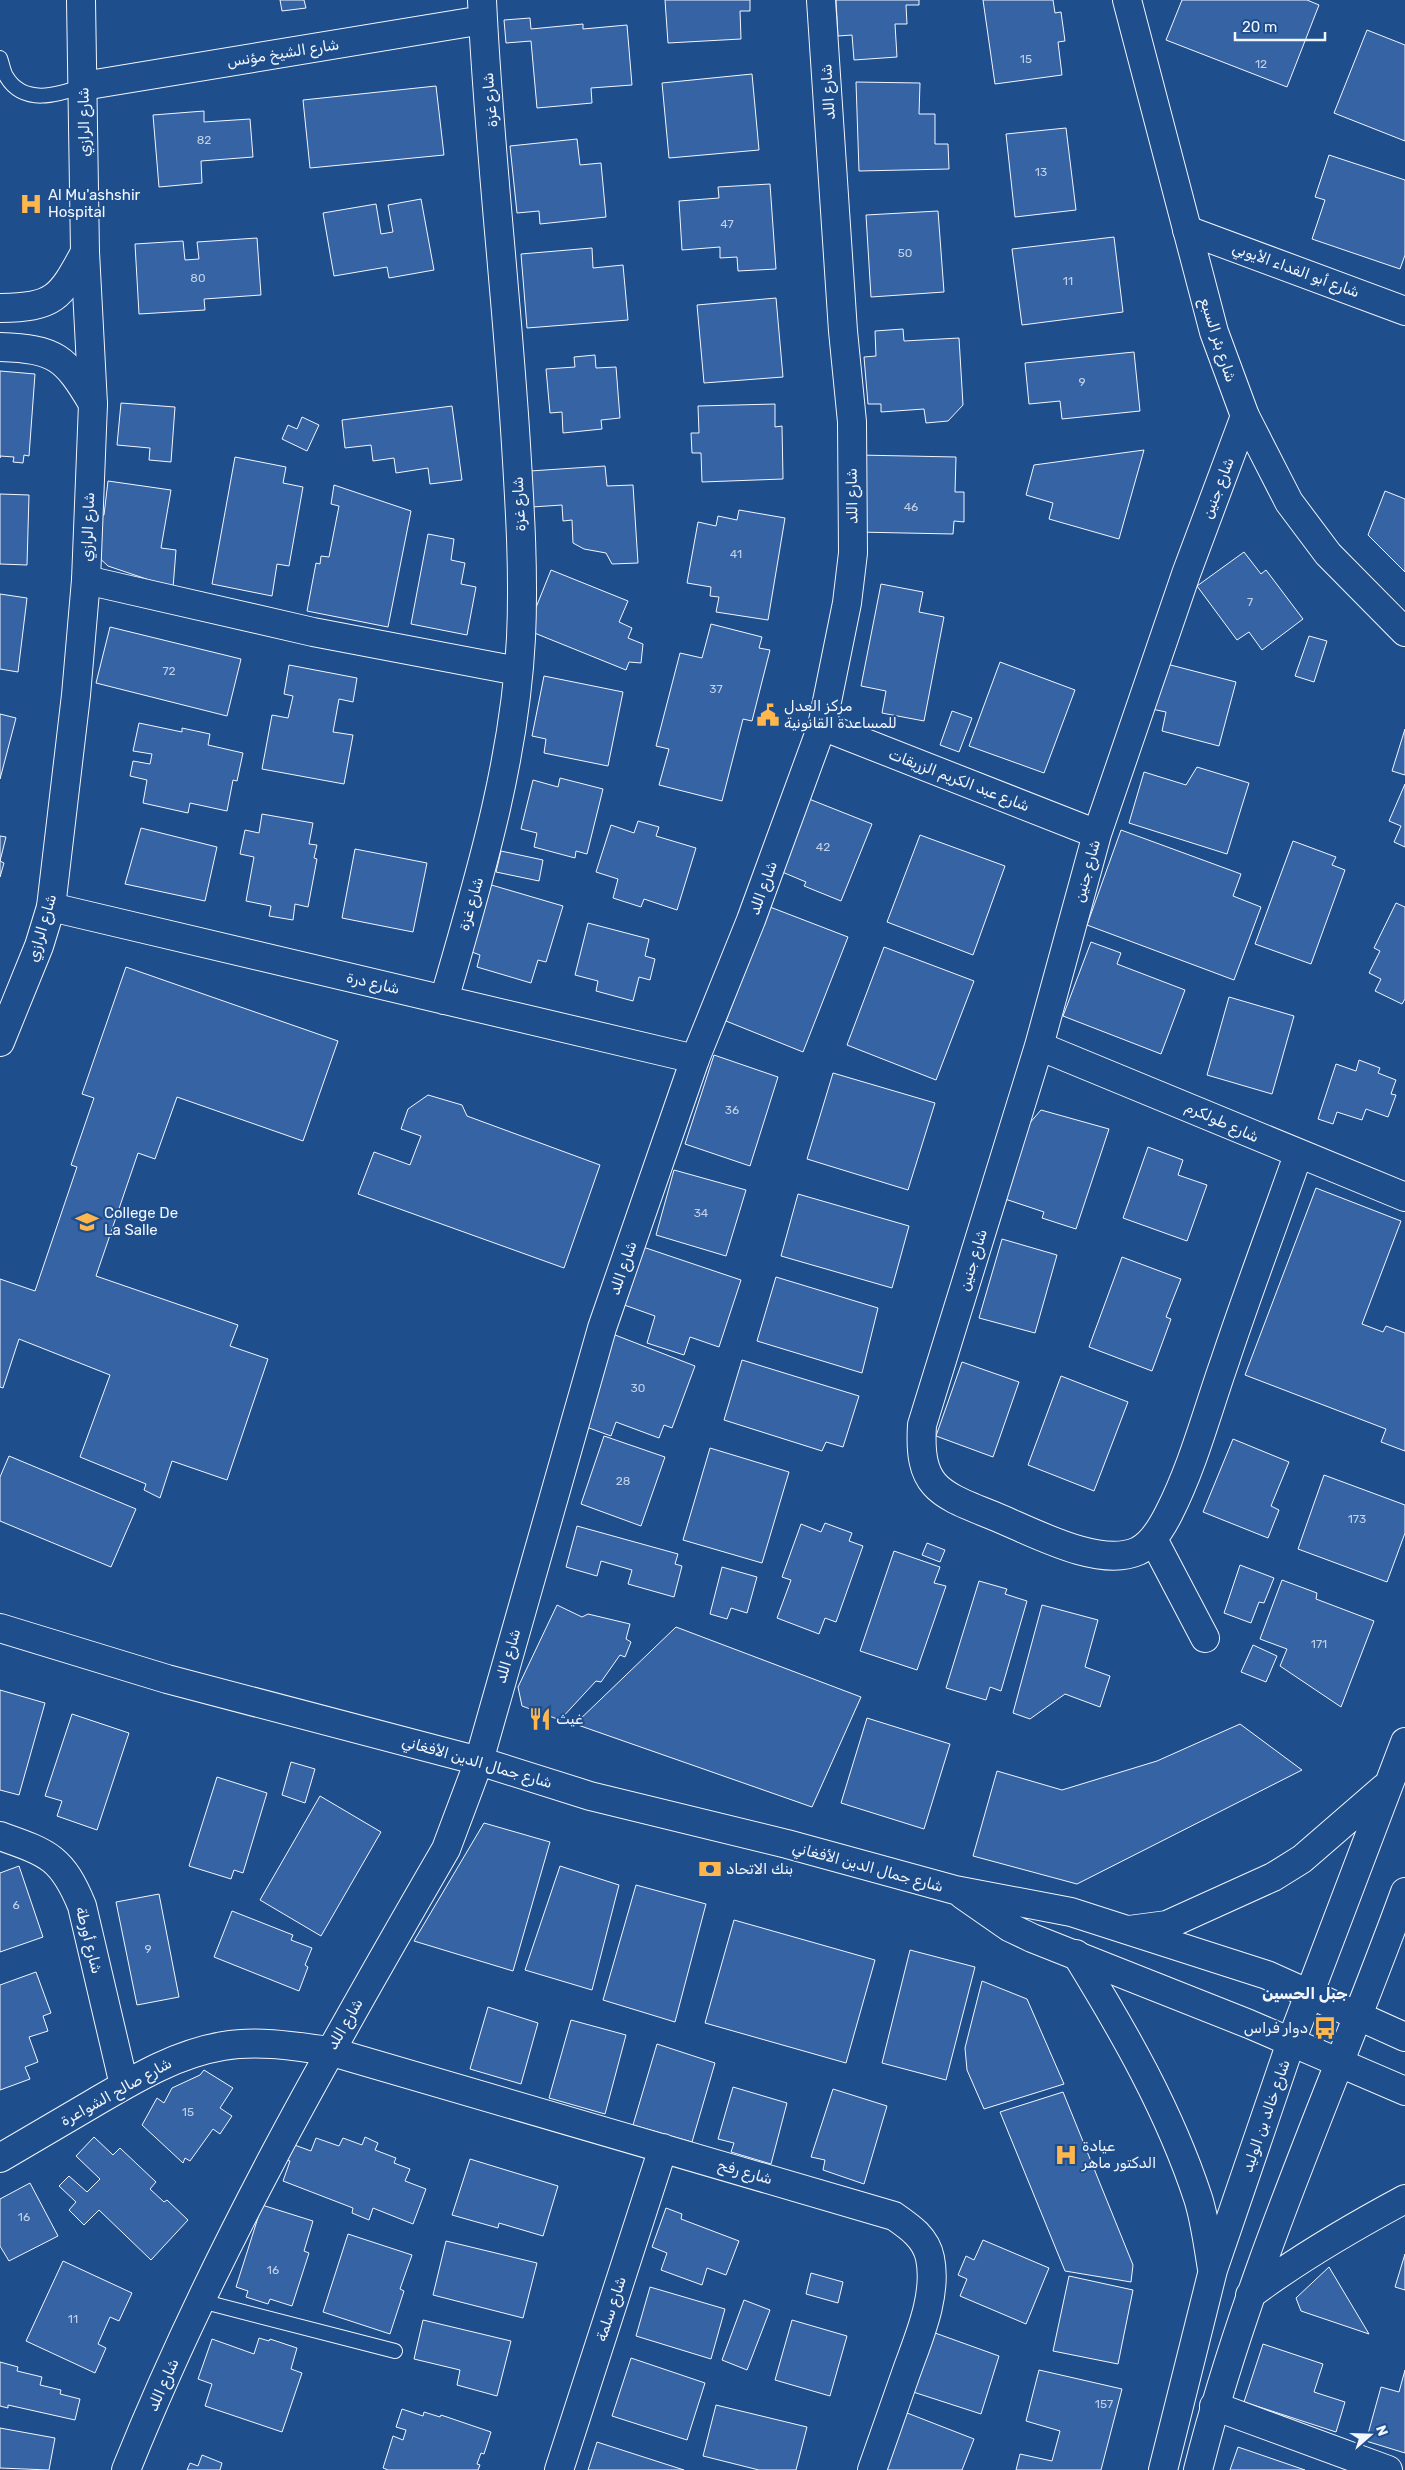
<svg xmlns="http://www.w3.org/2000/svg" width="1405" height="2470" viewBox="0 0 1405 2470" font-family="Rubik,'Noto Naskh Arabic',sans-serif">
<rect width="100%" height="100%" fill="#1f4e8c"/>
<path fill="#3563a3" stroke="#f2f6ff" d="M280 0H304L306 8 282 11Z
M665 0H750V11H740L741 39 668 43Z
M836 0H919V5H906L907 24H895L897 57 854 60 852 35 838 36Z
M983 0H1053L1055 13 1061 12 1065 41 1058 42 1062 75 995 84Z
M1182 0H1307L1319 5 1287 87 1166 40Z
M530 18 531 29 583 24V29L627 25 632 85 591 88 592 103 537 108 531 41 506 43 504 20Z
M1367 30 1405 45V141L1334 113Z
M752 74 759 150 669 158 662 83Z
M856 82 920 83 919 114H935V144H948L949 169 859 171Z
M436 86 444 155 310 168 303 100Z
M204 111V122L250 119 253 157 201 161 202 183 159 187 153 115Z
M1066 128 1076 210 1015 217 1006 134Z
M577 139 580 165 601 163 606 217 540 224 539 211 517 213 510 146Z
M1329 155 1405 180V255L1400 269 1312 239 1325 200 1315 197Z
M770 184 776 269 738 271 737 257 720 258V247L682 250 679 201 719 198 718 187Z
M421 199 434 270 389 278 387 267 334 276 323 213 376 204 381 234 393 232 388 205Z
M938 211 944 292 871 297 866 215Z
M1114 237 1123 312 1022 325 1012 249Z
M257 238 261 295 204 299 205 310 139 314 135 244 183 241 185 260 199 259 197 242Z
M592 248 593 268 623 265 628 320 527 328 521 254Z
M776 298 783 377 704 383 697 305Z
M903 329 904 341 959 338 963 405 948 421 926 423 924 409 881 412V404H868L864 357 876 356 875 331Z
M1134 352 1140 411 1062 419 1060 401 1029 404 1025 363Z
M595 355 596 368 616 367 620 418 601 420 602 429 563 433 562 412 550 413 546 369 575 367 574 357Z
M0 371 35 374 29 456 24 455 23 463 13 462 14 457 0 456V458Z
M121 403 175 407 171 462 149 460 150 448 117 445Z
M775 404V427L782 426 783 479 702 482 701 453H692L691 433H699L698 406Z
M452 406 462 480 430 484 428 468 396 473 394 458 373 461 371 445 345 448 342 420Z
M302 417 319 425 307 451 282 439 288 425 297 429Z
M1144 450 1119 539 1049 519 1053 503 1026 495 1034 465Z
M858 455 956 457 955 492H964V522L954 521 953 534 857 532Z
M235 457 286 467 283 483 303 487 289 566 277 564 272 596 212 584Z
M605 466 607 486 633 485 638 563 612 564 606 553 584 549 573 543 572 520 563 521 562 505 532 507 530 471Z
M108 481 171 490 161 548 176 550 173 588 108 566 94 553 92 513 104 515Z
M334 485 411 511 388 627 307 611 316 563 320 564 321 556 329 557 339 506 331 504Z
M1385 491 1405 499V572L1368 535Z
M0 494 29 495 27 565 0 564Z
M739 510 785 518 768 620 716 612 719 597 710 596 711 587 687 583 698 522 716 526 718 516 737 520Z
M428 534 454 539 451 560 465 563 461 584 476 587 467 635 411 624Z
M1244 552 1261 574 1266 570 1303 619 1262 650 1249 632 1237 640 1197 586Z
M551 570 628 601 619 622 632 628 628 638 643 644 641 663 629 662 626 670 527 630Z
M881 584 923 592 919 612 944 617 924 721 882 713 886 691 861 686Z
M0 594 27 598 18 672 0 669Z
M711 624 762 637 759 648 770 650 752 721 743 719 722 801 659 785 669 749 656 746 680 653 702 658Z
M110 627 241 659 227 716 96 683Z
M1309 636 1327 641 1314 682 1295 676Z
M1000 662 1075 690 1044 773 969 746Z
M1159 662 1236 682 1219 746 1162 731 1166 712 1147 708Z
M289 665 357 678 353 702 339 699 333 732 353 735 344 784 262 769 272 715 288 718 293 696 284 694Z
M544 676 623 692 608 766 544 753 546 739 532 736Z
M952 711 972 718 959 752 940 745Z
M0 714 16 718 0 779Z
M139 723 182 732V728L210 734 208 745 243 753 237 781 233 780 227 811 190 803 188 813 143 803 147 780 130 776 133 761 150 764 152 754 133 751Z
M1405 729V775L1392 771Z
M1197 767 1249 783 1227 854 1129 823 1144 772 1186 785Z
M560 778 603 789 587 854 576 851 575 858 534 847 537 833 521 829 533 780 558 787Z
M1405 784V847L1394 842 1401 826 1389 821Z
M804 797 872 824 841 901 804 886 806 882 775 869Z
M262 814 313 823 309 844 317 845 314 858 317 859 308 907 295 904 293 920 269 916 271 906 246 901 254 857 240 854 245 830 259 833Z
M638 821 659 827 656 836 696 848 677 910 644 899 641 907 613 898 618 879 596 872 611 825 634 833Z
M141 828 217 847 205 901 125 884Z
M1121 830 1241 874 1233 896 1261 907 1234 980 1087 925Z
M920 835 1005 866 973 955 887 922Z
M0 836 6 837 0 861Z
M1293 841 1336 857 1332 865 1345 870 1311 964 1255 944Z
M355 849 427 863 413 932 342 918Z
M501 851 543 860 539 881 496 872Z
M0 861 4 863 0 877Z
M488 884 563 906 546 962 538 960 531 983 477 967 480 955 469 951Z
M1396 903 1405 907V999L1402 1004 1375 991 1381 979 1369 973 1380 951 1374 948Z
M770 907 848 937 803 1052 726 1021Z
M588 923 649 939 645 956 655 959 650 980 639 977 633 1001 596 991 598 981 575 975Z
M1091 942 1121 953 1117 964 1185 990 1161 1054 1063 1016Z
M884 947 974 981 936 1080 847 1045Z
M126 967 338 1041 303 1141 177 1097 155 1159 138 1153 96 1276 238 1325 230 1346 268 1359 227 1480 172 1461 160 1498 144 1490 146 1484 80 1457 110 1375 19 1339 3 1388 0 1387V1279L35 1291 77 1167 71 1165 94 1098 82 1094Z
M1229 997 1294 1016 1272 1094 1207 1075Z
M714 1055 778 1077 750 1166 685 1144Z
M1359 1060 1380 1068 1378 1073 1396 1080 1391 1094 1396 1095 1388 1117 1366 1109 1362 1120 1337 1112 1333 1124 1318 1119 1336 1064 1356 1071Z
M833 1073 935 1103 908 1190 807 1159Z
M428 1095 462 1105 467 1116 600 1165 564 1268 358 1194 374 1152 410 1165 421 1136 401 1129 408 1109Z
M1041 1110 1109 1129 1076 1229 1042 1218 1044 1212 1005 1199 1028 1125Z
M1148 1147 1183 1160 1178 1175 1207 1185 1187 1241 1123 1218Z
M674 1170 746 1190 726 1256 656 1235Z
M1316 1188 1401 1221 1362 1324 1383 1332 1386 1326 1405 1333V1451L1381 1442 1386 1429 1245 1375Z
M798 1194 909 1226 892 1288 781 1256Z
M1002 1239 1057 1255 1035 1333 979 1318Z
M640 1246 741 1280 719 1347 690 1337 684 1355 647 1343 655 1316 616 1302Z
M1122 1257 1181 1279 1166 1317 1171 1319 1152 1371 1089 1347Z
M776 1277 878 1308 862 1373 757 1341Z
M610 1333 695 1366 672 1428 664 1425 659 1438 616 1422 611 1436 581 1425Z
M742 1360 859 1396 843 1447 826 1442 822 1451 724 1420Z
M962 1362 1019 1382 993 1457 936 1436Z
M1061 1376 1128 1402 1094 1491 1028 1465Z
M604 1436 665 1457 641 1526 581 1504Z
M1233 1439 1289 1462 1271 1506 1279 1510 1268 1538 1203 1512Z
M710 1448 789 1472 762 1563 683 1540Z
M9 1456 136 1509 111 1567 0 1521V1477Z
M1324 1475 1405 1505V1533L1387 1582 1298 1549Z
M825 1523 852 1533 849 1541 863 1546 836 1622 825 1618 819 1634 777 1618 791 1580 782 1577 801 1524 821 1532Z
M577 1526 678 1554 675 1564 682 1566 674 1597 628 1584 632 1570 601 1561 597 1576 566 1567Z
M927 1543 945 1550 940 1562 922 1555Z
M894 1551 940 1567 934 1583 946 1586 917 1670 860 1651Z
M1240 1565 1274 1578 1264 1603 1259 1602 1251 1623 1224 1613Z
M722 1567 757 1577 747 1613 731 1608 727 1619 710 1614Z
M1282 1580 1317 1593 1316 1599 1374 1621 1341 1707 1280 1666 1287 1649 1260 1639Z
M979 1581 1007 1589 1005 1594 1027 1601 1001 1691 990 1687 986 1700 946 1688Z
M557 1605 582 1617 588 1614 630 1624 626 1639 631 1642 625 1657 620 1655 601 1682 596 1681 560 1720 522 1706 518 1687Z
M1042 1605 1098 1620 1085 1667 1110 1676 1100 1707 1065 1694 1030 1719 1013 1713Z
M676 1627 861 1697 812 1807 575 1724Z
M1253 1645 1277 1656 1266 1682 1241 1672Z
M0 1690 45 1703 19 1795 0 1790Z
M72 1714 129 1733 97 1830 57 1816 62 1801 45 1796Z
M867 1718 950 1744 924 1829 841 1803Z
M1240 1724 1302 1770 1077 1884 973 1856 997 1771 1062 1790 1157 1761Z
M291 1762 315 1769 305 1803 282 1795Z
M217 1777 267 1793 243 1873 234 1870 231 1879 189 1866Z
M320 1796 381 1832 321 1936 260 1900Z
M484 1823 550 1842 513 1971 414 1941Z
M19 1866 43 1937 0 1952V1873Z
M560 1866 619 1885 592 1990 525 1970Z
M636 1885 706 1904 675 2022 603 2000Z
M159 1894 179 1997 137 2005 116 1902Z
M232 1911 293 1935 291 1940 312 1948 305 1965 308 1967 299 1991 214 1957Z
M734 1920 875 1960 846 2063 705 2023Z
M910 1950 975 1967 946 2080 882 2063Z
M36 1972 51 2013 43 2016 48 2031 29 2037 38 2062 25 2067 30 2079 0 2090V1985Z
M982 1981 1027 1999 1064 2084 984 2109 967 2070 965 2048Z
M488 2007 538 2023 521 2084 470 2069Z
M571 2020 626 2035 605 2114 549 2098Z
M657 2044 715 2063 692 2142 633 2125Z
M204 2070 233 2088 220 2108 232 2116 220 2134 213 2129 190 2161 185 2158 183 2163 142 2125 157 2098 164 2103 172 2088 200 2075Z
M733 2087 787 2103 771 2164 731 2152 734 2143 718 2139Z
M833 2089 887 2106 864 2184 823 2170 825 2160 811 2157Z
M1063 2092 1133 2265 1131 2282 1065 2271 1000 2112Z
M94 2137 113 2155 120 2148 156 2182 150 2189 164 2202 167 2200 188 2220 151 2260 99 2210 84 2225 69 2210 76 2202 59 2186 69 2176 87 2192 100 2179 76 2156Z
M365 2137 378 2143 375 2150 396 2158 394 2163 410 2169 405 2181 426 2189 413 2224 373 2208 369 2220 352 2213 353 2208 283 2181 290 2161 283 2159 289 2143 311 2151 316 2138 339 2146 343 2138 362 2145Z
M470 2159 558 2186 543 2236 499 2223 498 2228 452 2215Z
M30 2183 58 2236 9 2261 0 2246V2199Z
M262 2205 313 2221 304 2251 309 2253 292 2306 270 2299 268 2304 246 2297 248 2291 236 2287Z
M666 2208 682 2214 681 2219 739 2241 726 2275 707 2268 702 2285 661 2270 667 2253 652 2247Z
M348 2234 412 2255 400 2289 404 2291 390 2334 323 2312Z
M983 2240 1049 2268 1026 2324 960 2296 967 2279 958 2275 966 2256 974 2260Z
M446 2241 537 2263 523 2318 433 2295Z
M1405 2254V2290L1395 2287Z
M63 2261 132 2293 119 2321 110 2317 98 2344 106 2348 95 2373 26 2341Z
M1329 2267 1369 2334 1301 2311 1296 2298Z
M811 2273 843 2282 838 2303 806 2294Z
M1069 2276 1133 2290 1118 2364 1053 2351Z
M650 2287 725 2309 711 2359 636 2336Z
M744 2300 770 2310 747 2370 722 2360Z
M423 2320 511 2341 497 2396 457 2385 460 2370 414 2359Z
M792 2320 847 2336 830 2396 775 2380Z
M924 2329 999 2356 981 2414 907 2390Z
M259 2338 269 2341 270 2339 297 2348 291 2369 302 2373 282 2432 205 2406 212 2384 198 2379 212 2339 254 2354Z
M1263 2344 1323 2364 1314 2392 1345 2402 1336 2432 1244 2402Z
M631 2358 705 2383 687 2440 612 2416Z
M0 2362 18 2367 17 2371 42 2377 40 2385 61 2390 60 2394 80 2399 75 2420 8 2405V2408L0 2406Z
M1039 2370 1122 2389 1101 2470H1016L1020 2454 1052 2461 1060 2431 1026 2421Z
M1405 2370V2453L1366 2441 1381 2387 1399 2392Z
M716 2405 807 2427 796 2470H759L703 2456Z
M402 2409 423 2416 424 2412 440 2417 441 2415 491 2432 484 2454 481 2453 477 2464 480 2465 478 2470H388L383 2468 393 2436 403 2440 406 2430 396 2427Z
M902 2411 974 2439 962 2470H886Z
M0 2428 55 2438 49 2470 0 2468Z
M597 2442 684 2470H588Z
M1238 2447 1305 2470H1230Z
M202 2455 222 2463 220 2470H187L190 2463 198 2466Z"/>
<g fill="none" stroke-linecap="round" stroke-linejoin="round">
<defs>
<path id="lane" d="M0 58C2 63 3 71 6 76 23 106 58 95 83 86
M201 2301 395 2351"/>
<path id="street" d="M83 86 483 20
M1187 230 1405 311
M0 308C54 307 60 299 85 252
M0 347C56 349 65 357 93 404
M1245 416 1186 574 1097 834 1039 1046 922 1425C918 1489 940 1494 994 1516 1031 1531 1099 1569 1138 1551 1152 1544 1162 1527 1169 1513 1193 1466 1207 1412 1225 1361 1248 1292 1274 1223 1298 1155
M86 580 313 632 518 671
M822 726 1097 834
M51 907 695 1059
M444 1000C478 882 515 762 521 638 524 574 520 510 516 445 507 297 489 149 482 0
M1039 1046 1405 1197
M1153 1539 1205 1638
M0 1836C48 1853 62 1857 82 1906L124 2085
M0 2158C31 2140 61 2122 92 2104 133 2080 175 2054 223 2046 258 2040 294 2046 329 2051L894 2216C910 2227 926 2238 930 2258 938 2297 917 2341 905 2376 894 2408 883 2439 872 2470
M1214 2406 1388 2470
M559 2470 663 2148"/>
<path id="secondary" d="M1127 0 1214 332 1245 416 1289 502 1328 554 1405 632
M0 1042 39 946 51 907 76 695 86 580 93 404 85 252 81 0
M0 1628 167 1679 479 1761 590 1796 787 1844 955 1890 1071 1912 1267 1975 1405 2037
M963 1895 1009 1927 1032 1938 1249 2024 1405 2091
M126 2470C213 2253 329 2051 446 1849L479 1761 602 1328 695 1059 751 920 822 726 847 603 853 553 852 422 843 331 821 0"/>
<path id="primary" d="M1129 1930 1167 1925 1273 1877 1302 1859 1384 1788
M1076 1954C1124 2032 1169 2110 1198 2198 1205 2220 1208 2245 1212 2269
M1250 2295C1299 2258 1351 2228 1405 2199
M1163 2470 1213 2270 1291 2042 1405 1742
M1198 2470C1248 2271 1335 2084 1405 1892"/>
</defs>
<use href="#lane" stroke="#f2f6ff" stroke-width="16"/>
<use href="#street" stroke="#f2f6ff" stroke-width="30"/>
<use href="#secondary" stroke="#f2f6ff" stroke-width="30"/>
<use href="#primary" stroke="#f2f6ff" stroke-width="30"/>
<use href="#lane" stroke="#1f4e8c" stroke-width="14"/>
<use href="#street" stroke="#1f4e8c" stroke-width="28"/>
<use href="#secondary" stroke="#1f4e8c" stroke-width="28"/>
<use href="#primary" stroke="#1f4e8c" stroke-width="28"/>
</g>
<defs>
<symbol id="hospital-bare" viewBox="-9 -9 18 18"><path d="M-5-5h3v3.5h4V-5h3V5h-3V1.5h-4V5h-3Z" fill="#ffb74d" stroke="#1f4e8c" stroke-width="2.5" paint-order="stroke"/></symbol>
<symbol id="civic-bare" viewBox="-9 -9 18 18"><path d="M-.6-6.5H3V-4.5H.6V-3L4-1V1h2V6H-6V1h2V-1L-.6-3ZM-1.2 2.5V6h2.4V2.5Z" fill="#ffb74d" stroke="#1f4e8c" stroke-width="2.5" paint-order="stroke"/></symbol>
<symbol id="school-bare" viewBox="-9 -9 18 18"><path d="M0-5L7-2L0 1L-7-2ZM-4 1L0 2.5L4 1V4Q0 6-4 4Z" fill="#ffb74d" stroke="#1f4e8c" stroke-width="2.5" paint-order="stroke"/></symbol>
<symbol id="restaurant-bare" viewBox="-9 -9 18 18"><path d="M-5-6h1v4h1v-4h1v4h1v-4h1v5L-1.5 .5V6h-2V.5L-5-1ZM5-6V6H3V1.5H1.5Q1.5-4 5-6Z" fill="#ffb74d" stroke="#1f4e8c" stroke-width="2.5" paint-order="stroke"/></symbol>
<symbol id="bank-bare" viewBox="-9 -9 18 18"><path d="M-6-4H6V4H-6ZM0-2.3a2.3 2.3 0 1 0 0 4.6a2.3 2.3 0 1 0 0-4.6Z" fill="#ffb74d" stroke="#1f4e8c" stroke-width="2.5" paint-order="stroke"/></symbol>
<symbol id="bus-bare" viewBox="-9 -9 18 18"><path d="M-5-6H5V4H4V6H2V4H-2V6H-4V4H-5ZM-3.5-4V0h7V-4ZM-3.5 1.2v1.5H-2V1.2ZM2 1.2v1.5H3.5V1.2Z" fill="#ffb74d" stroke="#1f4e8c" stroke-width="2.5" paint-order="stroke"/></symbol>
</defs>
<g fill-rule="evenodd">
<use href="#hospital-bare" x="15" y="188" width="32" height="32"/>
<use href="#civic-bare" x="752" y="699" width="32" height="32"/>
<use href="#school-bare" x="71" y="1206" width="32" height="32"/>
<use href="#restaurant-bare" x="524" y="1703" width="32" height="32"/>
<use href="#bank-bare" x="694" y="1853" width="32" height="32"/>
<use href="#bus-bare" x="1309" y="2012" width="32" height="32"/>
<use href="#hospital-bare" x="1050" y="2139" width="32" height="32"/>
</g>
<g text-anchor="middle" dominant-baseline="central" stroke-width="4" stroke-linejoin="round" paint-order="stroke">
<g font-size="12" fill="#c3d1e8">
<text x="1026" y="59">15</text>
<text x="1261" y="64">12</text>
<text x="204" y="140">82</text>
<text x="1041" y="172">13</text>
<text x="727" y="224">47</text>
<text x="905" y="253">50</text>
<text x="198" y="278">80</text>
<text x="1068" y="281">11</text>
<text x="1082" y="382">9</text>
<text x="911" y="507">46</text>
<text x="736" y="554">41</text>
<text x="1250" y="602">7</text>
<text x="169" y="671">72</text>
<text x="716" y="689">37</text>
<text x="823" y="847">42</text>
<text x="732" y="1110">36</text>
<text x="701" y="1213">34</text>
<text x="638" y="1388">30</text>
<text x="623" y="1481">28</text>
<text x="1357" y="1519">173</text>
<text x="1319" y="1644">171</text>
<text x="16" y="1905">6</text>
<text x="148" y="1949">9</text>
<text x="188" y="2112">15</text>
<text x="24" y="2217">16</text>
<text x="273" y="2270">16</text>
<text x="73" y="2319">11</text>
<text x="1104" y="2404">157</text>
</g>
<g font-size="15" fill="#f2f6ff" stroke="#1f4e8c">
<text transform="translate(283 53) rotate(-9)">شارع الشيخ مؤنس</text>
<text transform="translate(828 92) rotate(-94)">شارع اللد</text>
<text transform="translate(490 100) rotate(-95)">شارع غزة</text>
<text transform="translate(84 122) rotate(-91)">شارع الرازي</text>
<text transform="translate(1296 270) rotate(20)">شارع أبو الفداء الأيوبي</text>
<text transform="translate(1218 340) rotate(72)">شارع بئر السبع</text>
<text transform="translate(1218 488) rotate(-69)">شارع جنين</text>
<text transform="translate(852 496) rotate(-91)">شارع اللد</text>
<text transform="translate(519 504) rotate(-93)">شارع غزة</text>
<text transform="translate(88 527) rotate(-88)">شارع الرازي</text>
<text transform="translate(959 780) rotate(21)">شارع عبد الكريم الزريقات</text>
<text transform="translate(1087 871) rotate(-75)">شارع جنين</text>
<text transform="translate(763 888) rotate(-70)">شارع اللد</text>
<text transform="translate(471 904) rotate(-74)">شارع غزة</text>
<text transform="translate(42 928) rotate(-74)">شارع الرازي</text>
<text transform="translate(373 983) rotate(13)">شارع درة</text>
<text transform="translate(1222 1122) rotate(24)">شارع طولكرم</text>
<text transform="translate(973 1260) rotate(-73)">شارع جنين</text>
<text transform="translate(623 1268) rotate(-71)">شارع اللد</text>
<text transform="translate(508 1656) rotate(-74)">شارع اللد</text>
<text transform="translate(477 1762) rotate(16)">شارع جمال الدين الأفغاني</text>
<text transform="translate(868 1867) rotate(15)">شارع جمال الدين الأفغاني</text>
<text transform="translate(89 1940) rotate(76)">شارع أورطة</text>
<text transform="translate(345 2024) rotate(-60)">شارع اللد</text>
<text transform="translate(116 2092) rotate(-29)">شارع صالح الشواعرة</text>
<text transform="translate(1266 2116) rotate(-71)">شارع خالد بن الوليد</text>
<text transform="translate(745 2172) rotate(16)">شارع رفح</text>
<text transform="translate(611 2309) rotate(-72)">شارع سلمة</text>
<text transform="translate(163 2385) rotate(-66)">شارع اللد</text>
</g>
<g font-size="15" fill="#f2f6ff" stroke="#1f4e8c" text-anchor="start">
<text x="48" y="195">Al Mu'ashshir<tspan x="48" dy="17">Hospital</tspan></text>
<text x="784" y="706">مركز العدل<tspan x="784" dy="17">للمساعدة القانونية</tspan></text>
<text x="104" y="1213">College De<tspan x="104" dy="17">La Salle</tspan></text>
<text x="556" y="1719">غيث</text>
<text x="726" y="1869">بنك الاتحاد</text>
<text x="1308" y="2028" text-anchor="end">دوار فراس</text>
<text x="1082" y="2146">عيادة<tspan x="1082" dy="17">الدكتور ماهر</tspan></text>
</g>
<g font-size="16" font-weight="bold" fill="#f2f6ff" stroke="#1f4e8c">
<text x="1305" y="1993">جبل الحسين</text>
</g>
</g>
<g transform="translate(1370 2435) rotate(70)" stroke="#1f4e8c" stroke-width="4" paint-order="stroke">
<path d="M0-4L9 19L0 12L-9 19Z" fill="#f2f6ff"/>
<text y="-8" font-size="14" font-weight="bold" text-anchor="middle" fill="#f2f6ff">N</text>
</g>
<path d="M1235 32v8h90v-8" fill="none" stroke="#f2f6ff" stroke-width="2.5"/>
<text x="1242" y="32" font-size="15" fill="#f2f6ff" stroke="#1f4e8c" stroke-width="4" paint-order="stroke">20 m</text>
</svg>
